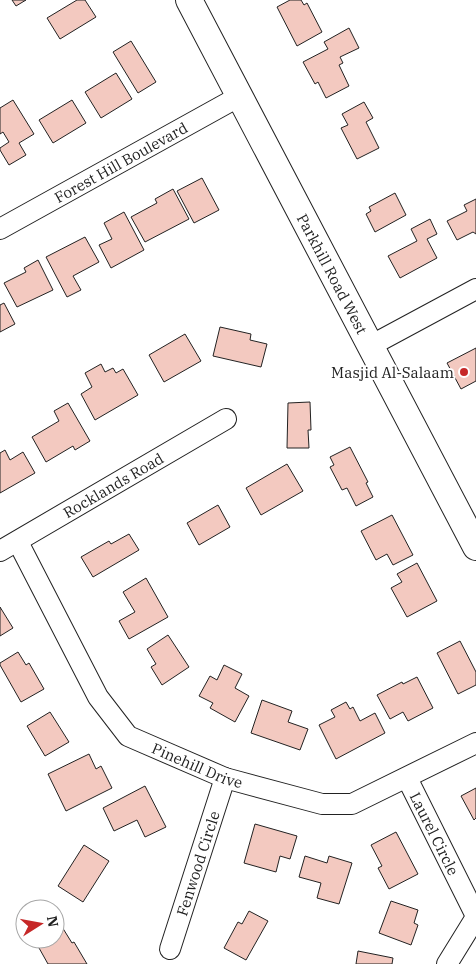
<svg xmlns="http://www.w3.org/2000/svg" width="476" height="964" viewBox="0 0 476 964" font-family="'IBM Plex Serif',serif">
<rect width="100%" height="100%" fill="#fff"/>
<path fill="#f3c9c0" stroke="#222" d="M12 0H26L16 6Z
M77 0H85L96 17 60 39 47 18Z
M290 0H301L304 5 307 3 322 32 297 46 277 7Z
M349 28 359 48 340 57 343 63 339 65 349 86 326 98 318 82 315 84 303 62 328 49 324 42Z
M131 41 156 82 138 93 113 52Z
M116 73 132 99 101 118 85 92Z
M13 100 34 134 19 143 26 155 9 165 0 150V148L9 142 3 132 0 134V108Z
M72 100 86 123 53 143 39 120Z
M364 102 373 118 366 122 379 148 357 159 341 128 348 125 342 114Z
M202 178 219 210 194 223 177 191Z
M173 189 189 219 145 242 131 217 157 203 155 199Z
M395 193 406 215 375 232 366 214 371 211 369 207Z
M476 199V234L473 232 457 240 447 221 467 211 464 205Z
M124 212 144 250 111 268 99 245 112 239 104 223Z
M430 219 437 234 427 239 437 258 400 278 388 256 417 241 411 229Z
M85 237 99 262 73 276 81 290 67 297 46 257Z
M38 260 53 290 17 307 4 283 26 272 24 268Z
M4 303 15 324 0 332V305Z
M220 327 251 334 250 340 267 344 261 367 213 356Z
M185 334 201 361 164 382 149 355Z
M476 348V381L461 389 447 363Z
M101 364 105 372 113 368 116 373 123 369 138 395 95 420 81 394 92 387 85 373Z
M310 402 311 430H308L309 448H287L288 403Z
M68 403 90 441 75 450 73 446 46 462 32 437 59 421 54 411Z
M350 447 368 482 366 483 373 497 356 506 347 488 342 490 330 467 334 465 330 457Z
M5 450 10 460 23 452 35 473 0 493V453Z
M287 464 303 491 261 515 246 488Z
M218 505 230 527 199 545 187 523Z
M392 515 413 555 393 565 387 554 376 560 361 531Z
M129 534 139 550 93 577 81 557 109 541 111 544Z
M417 563 437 601 407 617 391 588 402 582 397 574Z
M146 578 168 617 129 639 119 621 135 612 123 592Z
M0 607 13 628 0 636Z
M168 635 189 667 162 685 151 667 156 664 147 649Z
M460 641 476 672V685L458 694 437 653Z
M18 652 26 665 29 663 44 689 21 702 0 665V663Z
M224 665 242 674 235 688 249 696 235 722 210 708 213 703 199 696 210 676 217 680Z
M417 677 433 708 408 721 403 712 390 719 377 695 402 682 403 684Z
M262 700 292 711 288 722 308 729 300 750 251 733Z
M346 702 350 709 353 707 360 721 375 713 385 733 336 759 319 725 335 717 331 710Z
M50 712 69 742 45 756 27 726Z
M89 754 96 769 101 766 112 788 66 811 48 774Z
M145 786 166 827 145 837 137 820 114 831 103 808Z
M476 788V818L474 820 461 796Z
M255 824 297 836 290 859 280 856 276 872 244 863Z
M396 832 418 874 389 889 378 868 382 866 371 845Z
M84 845 109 861 83 902 58 886Z
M305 856 327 863 329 856 352 863 339 904 317 898 321 883 299 877Z
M391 901 418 910 414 923 418 925 411 945 379 933Z
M249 911 268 921 246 960 224 948 238 922 242 924Z
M59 922 72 943 74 942 87 964H48L34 939H55V925Z
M358 951 393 958 392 964H356Z"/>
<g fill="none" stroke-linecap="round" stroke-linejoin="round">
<defs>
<g id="minor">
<path id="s1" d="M0 229 240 96"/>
<path d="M370 346 476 289"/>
<path id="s2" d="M18 542 98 697 128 736 225 778 322 804H352L476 743"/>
<path id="s3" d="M0 551 226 419"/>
<path id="s4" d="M407 778 476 916"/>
<path id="s5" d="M170 949 225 778"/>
<path d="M447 964 476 917"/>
</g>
<g id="major">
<path id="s6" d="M189 0 476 547"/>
</g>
</defs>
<use href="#minor" stroke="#222" stroke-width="22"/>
<use href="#major" stroke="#222" stroke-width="28"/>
<use href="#minor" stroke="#fff" stroke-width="20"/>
<use href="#major" stroke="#fff" stroke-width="26"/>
</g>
<circle fill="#c62828" stroke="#fff" stroke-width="2" cx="464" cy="372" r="5"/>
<g text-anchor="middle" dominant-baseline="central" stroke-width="4" stroke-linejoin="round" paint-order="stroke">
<g font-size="15" fill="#222" stroke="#fff">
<text stroke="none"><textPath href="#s1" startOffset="138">Forest Hill Boulevard</textPath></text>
<text stroke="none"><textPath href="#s6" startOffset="309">Parkhill Road West</textPath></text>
<text stroke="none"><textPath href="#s3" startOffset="131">Rocklands Road</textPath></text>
<text stroke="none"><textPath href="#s2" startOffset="299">Pinehill Drive</textPath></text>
<text stroke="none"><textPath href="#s4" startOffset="62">Laurel Circle</textPath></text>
<text stroke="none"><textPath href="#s5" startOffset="90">Fenwood Circle</textPath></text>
</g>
<g font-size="15" fill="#222" stroke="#fff" text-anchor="end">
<text x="454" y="372">Masjid Al-Salaam</text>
</g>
</g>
<g transform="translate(40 924) rotate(79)"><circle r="24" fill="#ffffff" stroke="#a7a7a7"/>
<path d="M0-4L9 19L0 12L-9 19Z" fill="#c62828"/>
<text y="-8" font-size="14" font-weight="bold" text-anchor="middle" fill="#222222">N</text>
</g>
</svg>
